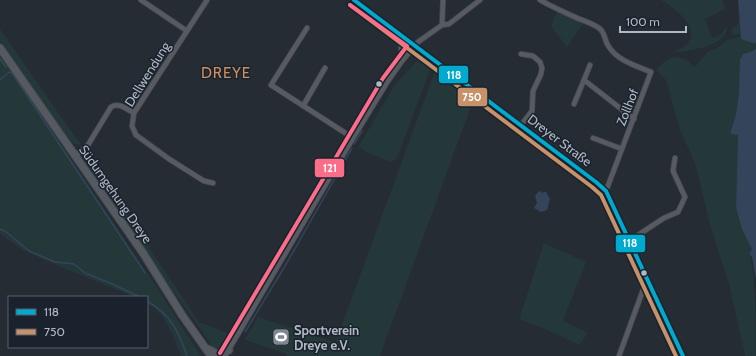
<svg xmlns="http://www.w3.org/2000/svg" width="756" height="356" viewBox="0 0 756 356" font-family="Cabin,sans-serif">
<rect width="100%" height="100%" fill="#262c33"/>
<path fill="#243739" d="M661 0H722L725 9 705 19 712 38 719 36 726 28H727C725 48 688 50 672 53 677 50 684 48 688 43 700 26 673 7 661 0Z
M557 12 583 23 567 47 551 26Z
M739 23H740V34H732V28L735 27Z
M0 29 71 131 81 144C74 146 71 142 67 137L0 42Z
M741 37V39L755 44 756 42V49L753 51 743 54 740 60C739 78 740 112 731 127L738 135 736 208 742 229 752 249 749 254C756 269 756 334 756 356H745L729 284 710 225 696 166 680 130 666 80 656 70C668 56 680 52 693 66H696L707 52 717 48 729 39Z
M0 56 12 71 154 283 201 356H181C174 337 166 314 147 303V297H135L61 267 23 250 0 234Z
M422 58 432 65 397 158 392 162 370 154 359 147 360 144 395 84 415 63Z
M435 71 474 98 380 356H287V354L243 339 247 336 258 317 331 341 335 344Z
M87 154 199 322 236 336C230 344 226 353 216 351L95 182 87 160Z
M544 243 586 262 563 321 588 333 579 345 545 329 519 319Z"/>
<path fill="#34455b" d="M738 0H756V42L755 44 741 39Z
M755 49H756V279L752 257 749 254 752 249 742 229 736 208 738 135 731 134C731 126 735 121 736 113 740 96 739 77 740 60L743 54 753 51Z
M539 191 543 193 544 192H546L550 199 547 210 541 212 534 208 537 203 535 196Z"/>
<g fill="none" stroke-linecap="round" stroke-linejoin="round">
<path stroke="#34455b" stroke-width="1.5" d="M0 59 6 67
M0 80 9 72 12 73 145 273
M354 144 362 131
M0 229 5 231 29 251 55 262 74 264 85 273 110 283 140 297
M147 301C171 315 178 330 187 356
M245 332 288 261 352 148"/>
<defs>
<path id="minor" d="M141 0 187 31
M207 0 134 113 132 126 136 135 169 159 204 181 213 183
M354 0 596 182 606 191 683 356
M540 0C552 7 564 12 577 18 584 21 592 23 599 28 606 33 604 41 609 47 618 61 637 66 651 72L606 191
M442 25 443 0
M307 28 271 85 353 138
M399 34 401 44 402 61
M521 54 533 56 540 62 542 68 541 74 533 91 532 111 521 125
M590 65 584 80 634 119
M574 104 584 80
M303 106 325 68
M593 138 622 149
M75 156 88 145 111 107C119 102 126 109 134 113
M629 241 664 218 678 212 685 197 673 171 675 158
M225 356 353 138 388 81 402 61 418 42 442 25 449 24 480 0
M619 356 647 279"/>
<path id="secondary" d="M0 48 143 253 182 315 211 356
M208 349 219 355 229 350"/>
</defs>
<use href="#minor" stroke="#44484e" stroke-width="6"/>
<use href="#secondary" stroke="#44484e" stroke-width="9"/>
<use href="#minor" stroke="#575b61" stroke-width="4.5"/>
<use href="#secondary" stroke="#555960" stroke-width="7"/>
<defs>
<path id="bus-1" d="M354 0 596 182 606 191 683 356"/>
<path id="bus-2" d="M350 5 592 187 601 195 676 356"/>
<path id="bus-3" d="M220 353 383 78 407 46 350 5"/>
</defs>
<use href="#bus-1" stroke="#1a232d" stroke-width="7"/>
<use href="#bus-2" stroke="#1a232d" stroke-width="7"/>
<use href="#bus-3" stroke="#1a232d" stroke-width="7"/>
<use href="#bus-1" stroke="#00a9ce" stroke-width="4"/>
<use href="#bus-2" stroke="#c7916a" stroke-width="4"/>
<use href="#bus-3" stroke="#fb6d88" stroke-width="4"/>
</g>
<defs>
<symbol id="stadium-square" viewBox="-11 -11 22 22"><rect x="-9" y="-9" width="18" height="18" rx="4" fill="#808792" stroke="#1a232d"/><path d="M0-5a6.5 5 0 1 0 0 10a6.5 5 0 1 0 0-10ZM-3.5-1.8h7v3.6h-7Z" fill="#fff"/></symbol>
</defs>
<g fill-rule="evenodd">
<use href="#stadium-square" x="271" y="327" width="20" height="20"/>
</g>
<g fill="#b0b8c5" stroke="#1a232d" stroke-width="1.5">
<circle cx="379" cy="84" r="3.5"/>
<circle cx="644" cy="273" r="3.5"/>
</g>
<g text-anchor="middle" dominant-baseline="central" stroke-width="3" stroke-linejoin="round" paint-order="stroke">
<g font-size="13" fill="#b0b8c5" stroke="#1a232d">
<text transform="translate(147 74) rotate(-58)">Dellwendung</text>
<text transform="translate(627 107) rotate(-68)">Zollhof</text>
<text transform="translate(560 140) rotate(37)">Dreyer Straße</text>
<text transform="translate(116 194) rotate(55)">Südumgehung Dreye</text>
</g>
<g font-size="13" font-weight="bold" fill="#b0b8c5" stroke="#1a232d" text-anchor="start">
<text x="294" y="330">Sportverein<tspan x="294" dy="15">Dreye e.V.</tspan></text>
</g>
<g font-size="15" letter-spacing="1" fill="#d18e5f" stroke="#1a232d">
<text x="226" y="73">DREYE</text>
</g>
</g>
<g stroke="#1a232d" stroke-width="1.5">
<rect x="438" y="65" width="31" height="19" rx="4" fill="#00a9ce"/>
<rect x="457" y="87" width="31" height="20" rx="4" fill="#c7916a"/>
<rect x="314" y="158" width="31" height="20" rx="4" fill="#fb6d88"/>
<rect x="615" y="234" width="31" height="19" rx="4" fill="#00a9ce"/>
</g>
<g font-size="11" text-anchor="middle" font-weight="bold" fill="#fff">
<text x="454" y="79">118</text>
<text x="472" y="101">750</text>
<text x="330" y="172">121</text>
<text x="630" y="247">118</text>
</g>
<rect x="8" y="296" width="140" height="52" fill="#1a232d" stroke="#565f6a"/>
<rect x="16" y="309" width="20" height="6" fill="#00a9ce" stroke="#565f6a"/>
<text x="44" y="316" font-size="12" fill="#b0b8c5">118</text>
<rect x="16" y="329" width="20" height="6" fill="#c7916a" stroke="#565f6a"/>
<text x="44" y="336" font-size="12" fill="#b0b8c5">750</text>
<path d="M620 26v6h66v-6" fill="none" stroke="#b0b8c5" stroke-width="2"/>
<text x="626" y="26" font-size="12" fill="#b0b8c5" stroke="#1a232d" stroke-width="3" paint-order="stroke">100 m</text>
</svg>
